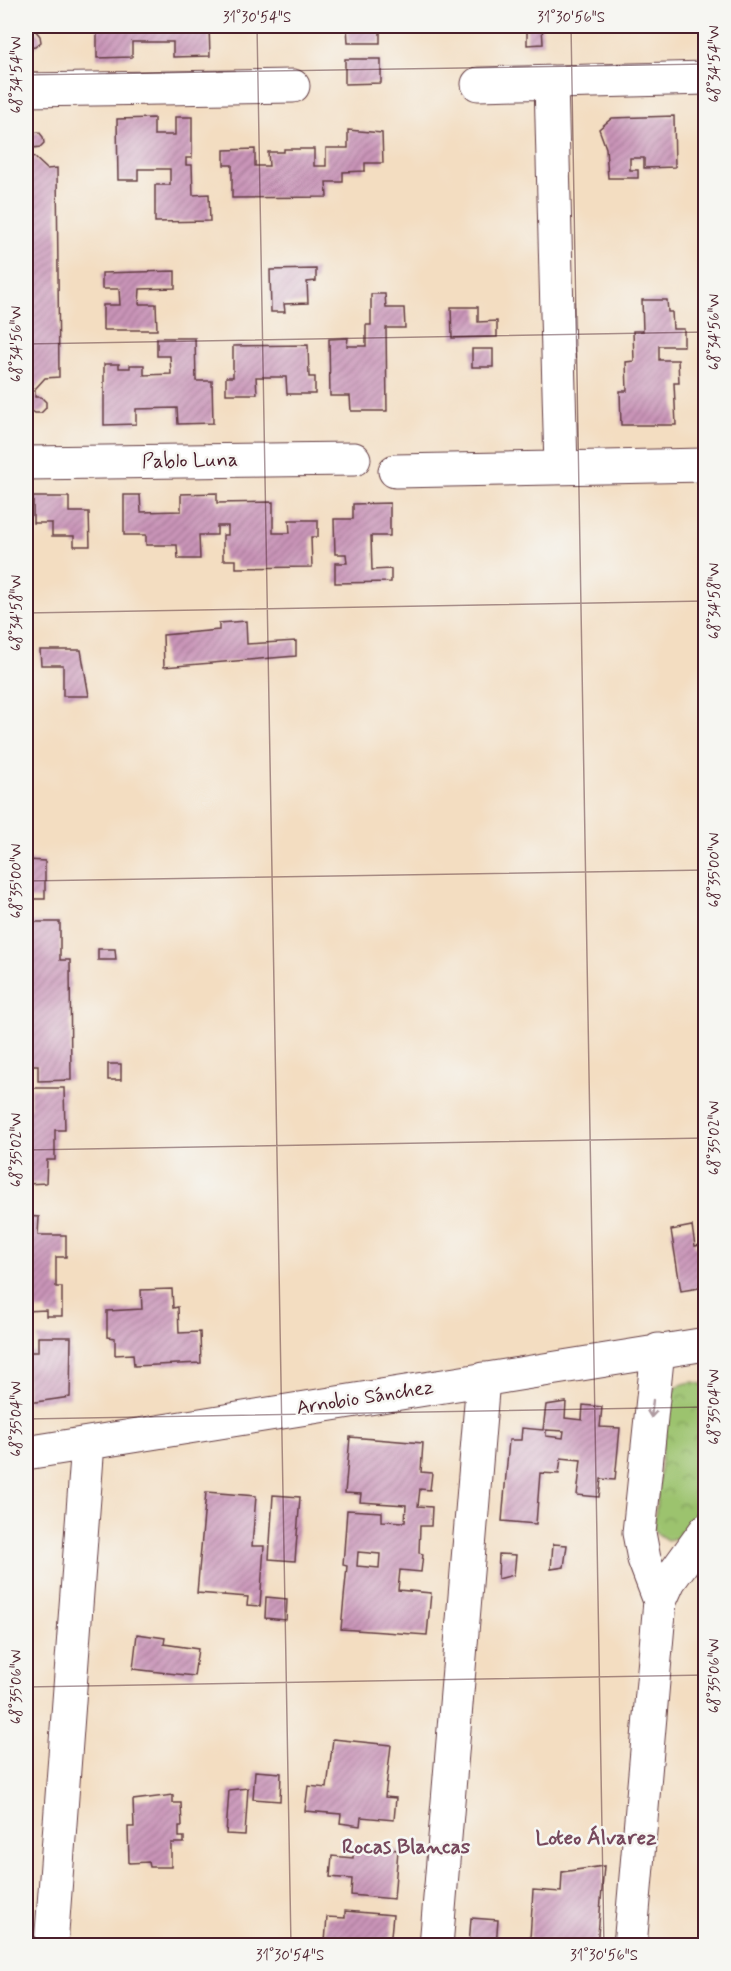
<svg xmlns="http://www.w3.org/2000/svg" width="731" height="1971" viewBox="0 0 731 1971" font-family="Mynerve,sans-serif">
<defs>
<pattern id="park-crowns" width="20" height="18" patternUnits="userSpaceOnUse" patternTransform="scale(1.5)"><rect width="20" height="18" fill="#9cc36e"/><path d="M2 6a3 3 0 1 1 6 0M12 15a3 3 0 1 1 6 0" fill="none" stroke="#819e5b"/></pattern>
<pattern id="building-hatch" width="6" height="6" patternUnits="userSpaceOnUse" patternTransform="scale(1.5)"><rect width="6" height="6" fill="#c994b8"/><path d="M-1 1l2-2M0 6l6-6M5 7l2-2" fill="none" stroke="#a57896"/></pattern>
</defs>
<rect width="100%" height="100%" fill="#f6f6f2"/>
<filter id="ink" filterUnits="userSpaceOnUse"><feTurbulence type="fractalNoise" baseFrequency=".0167" numOctaves="2"/><feDisplacementMap in="SourceGraphic" scale="12" xChannelSelector="R" yChannelSelector="G"/><feConvolveMatrix kernelMatrix="1 2 1 2 8 2 1 2 1" color-interpolation-filters="sRGB"/></filter>
<filter id="wash" filterUnits="userSpaceOnUse"><feTurbulence type="fractalNoise" baseFrequency=".008" numOctaves="4" result="noise"/><feDisplacementMap in="SourceGraphic" scale="24" xChannelSelector="R" yChannelSelector="G"/><feGaussianBlur stdDeviation="1.35" result="paint"/><feColorMatrix in="noise" values="0 0 0 0 0 0 0 0 0 0 0 0 0 0 0 0 0 1.4 0 .05"/><feComposite in="paint" operator="in"/></filter>
<g filter="url(#wash)">
<rect width="100%" height="100%" fill="#f3ddc1"/>
<path fill="url(#park-crowns)" stroke="#73714c" stroke-width="1.5" d="M694 1382 705 1385V1449L694 1521 682 1537 667 1540 656 1533 654 1528 667 1398C675 1387 681 1383 694 1382Z"/>
<g id="blocks">
<path fill="url(#building-hatch)" fill-rule="evenodd" d="M26 26H29L30 30H35L40 36 41 42 35 47 29 48 26 44Z
M97 26H209L210 56 173 57V42H132V57L97 58Z
M347 26H380V43H348Z
M527 26H542L543 44 527 45Z
M345 59H381V83L345 84Z
M674 116 675 167 644 168V158H630V170H638V178H608L606 148 599 129 612 118Z
M175 117H192V158H186V165H192L193 195 209 194 210 221 155 222V185H170V169H138V180H118L117 119 154 118V135H175Z
M348 130 382 133 383 163H365V171L343 172V182H326L327 197 232 198V165H224V150L255 149V166H269L268 152H284V149H314V166H326V148H348Z
M39 132 43 137 44 143 40 147 33 148 32 155 47 169 57 168 59 377 45 378 35 389V397H41L46 402V408L41 413H35L29 409 30 402H26V280H29V268H26V143H28L27 138 32 133Z
M316 269V281L307 282 308 303 284 304 285 312H271L270 270Z
M175 271V288L140 289 139 304H156L157 330H103V305H120L119 289H102V273Z
M371 294H385L386 308H404L405 328H386L387 411H351L350 396H330L329 339 348 338 347 346H366V325H371Z
M642 300H667L668 312H672L673 329H684V346H659V360H678L679 383H674L676 425H621L620 391H627L626 362 634 361 633 331H643Z
M451 307H478V322L497 321V337L452 338Z
M157 338H195L196 381H212L213 423 178 424 177 408 136 409V424L104 425V364H119V368H130V365H144V375L171 374 170 356H157Z
M308 345 309 377H315V394H287L286 377H256L257 394H226V377H233V346Z
M472 349H493V367H472Z
M217 493V503L273 502V533H290L289 520H318V537H311L312 567 236 568V560H223V535H228V526H217V535H199L200 559H178L177 545H146V535H124V495H140L141 512 181 511V494Z
M33 497H69V512H89L90 546H74V536H52V523H33Z
M390 503V536H371L372 570 391 569V582L335 583V563H347L346 554H335L334 519H353V504Z
M246 621 247 644 296 641V656L164 667 163 635 219 630V623Z
M40 650H81L89 696H63V665H41Z
M26 860 45 861V899H26Z
M26 915H29V922H60V960H70L71 1080 38 1081V1065H26V960H27L28 943H26Z
M98 949H115L116 960H98Z
M108 1064H121V1080H108Z
M30 1088H64L65 1130H55V1160H47L46 1183 26 1184V1108H30Z
M26 1216 39 1217 38 1235H66V1257H56V1287H62V1316H46V1310L26 1311Z
M692 1226 695 1246 705 1244V1287L681 1291 671 1230Z
M172 1289 173 1308 178 1307 179 1333 200 1332 201 1363 134 1366 133 1354 115 1355V1338L107 1337V1311L142 1309 141 1290Z
M38 1337H71L70 1397 29 1403 27 1402 26 1352H38Z
M566 1402 565 1418 582 1420 583 1405 602 1407 600 1427 620 1428 615 1480 601 1479 599 1497 577 1495 581 1460 561 1458 559 1474 540 1473 536 1524 502 1521 509 1440H521L522 1428 543 1430 546 1405ZM546 1430 564 1431 563 1438 546 1436Z
M350 1437 423 1443 421 1472 432 1473 430 1490 420 1489 418 1506 432 1507 431 1526H420L419 1553 423 1554 421 1572 400 1570 398 1590 431 1593 427 1635 341 1629 347 1566 343 1565 347 1510 382 1512V1521L405 1522 406 1505 360 1502 361 1494 345 1493ZM358 1552 380 1554 379 1568 357 1566Z
M206 1492 256 1496 252 1546H264L260 1606 247 1605 248 1597 197 1593Z
M273 1495 300 1497 295 1561 269 1559Z
M553 1544 567 1545 564 1567 551 1569Z
M499 1554 516 1555 514 1575 498 1579Z
M266 1597 287 1599 286 1620 265 1618Z
M137 1634 165 1638 164 1644 198 1649 194 1676 133 1669Z
M333 1739 391 1745 385 1797 396 1798 394 1820 361 1817 360 1826 340 1823 341 1814 305 1811 308 1786 327 1788Z
M255 1771 281 1773 280 1801 253 1799Z
M248 1788 245 1835 226 1834 229 1790Z
M173 1795V1803H181L182 1826H179V1837H184V1843H171V1867H150L149 1862 129 1863 128 1827H134L133 1800Z
M354 1846 398 1850 394 1899 351 1895 352 1879 330 1877 332 1856 353 1858Z
M604 1866 597 1946H560L561 1941 530 1939 533 1890 561 1892 562 1872Z
M345 1911 393 1915 390 1946H346V1943L325 1942 327 1917 345 1918Z
M471 1918 498 1920 496 1946H469Z"/>
</g>
</g>
<g filter="url(#ink)">
<use href="#blocks" fill-opacity="0" stroke="#633c42" stroke-width="1.5"/>
<g fill="none" stroke-linecap="round" stroke-linejoin="round">
<defs>
<path id="minor" d="M551 82 561 468
M478 84 706 78
M26 90 293 86
M26 463 354 459
M395 471 706 465
M658 1350 639 1533 644 1559 660 1601
M26 1453 706 1344
M51 1946 88 1443
M436 1946 483 1379
M630 1946 660 1601 669 1581 706 1530"/>
</defs>
<use href="#minor" stroke="#633c42" stroke-width="35"/>
<use href="#minor" stroke="#fff" stroke-width="33"/>
</g>
<defs><path id="oneway-shaft" d="M-6 0H5M1.5-3L5.5 0L1.5 3" fill="none" stroke-width="1.6" stroke-linecap="round" stroke-linejoin="round" transform="scale(1.5)"/></defs>
<use stroke="#ae9aa0" href="#oneway-shaft" transform="translate(652 1409) rotate(96)"/>
</g>
<path fill="none" stroke="#4a1f2b" stroke-width="1.5" stroke-opacity="0.45" d="M257 26 291 1946M571 26 604 1946M26 75 706 64M26 344 706 332M26 613 706 601M26 881 706 870M26 1150 706 1138M26 1419 706 1407M26 1687 706 1675M626 1946 706 1944"/>
<g text-anchor="middle" dominant-baseline="central" stroke-width="5" stroke-linejoin="round" paint-order="stroke">
<g font-size="20" fill="#4a1f2b" stroke="#f6f6f2">
<text transform="translate(190 461) rotate(-1)">Pablo Luna</text>
<text transform="translate(365 1398) rotate(-9)">Arnobio Sánchez</text>
</g>
<g font-size="21" font-weight="bold" fill="#76485c" stroke="#f6f6f2">
<text x="596" y="1838">Loteo Álvarez</text>
<text x="406" y="1847">Rocas Blancas</text>
</g>
</g>
<rect width="731" height="1971" fill="none" stroke="#f6f6f2" stroke-width="66"/>
<rect x="33" y="33" width="665" height="1905" fill="none" stroke="#4a1f2b" stroke-width="2"/>
<g font-size="15" text-anchor="middle" fill="#4a1f2b">
<text x="257" y="22">31°30'54"S</text>
<text x="571" y="22">31°30'56"S</text>
<text transform="translate(714 64) rotate(-90)" y="5">68°34'54"W</text>
<text transform="translate(16 75) rotate(-90)" y="5">68°34'54"W</text>
<text transform="translate(714 332) rotate(-90)" y="5">68°34'56"W</text>
<text transform="translate(16 344) rotate(-90)" y="5">68°34'56"W</text>
<text transform="translate(714 601) rotate(-90)" y="5">68°34'58"W</text>
<text transform="translate(16 613) rotate(-90)" y="5">68°34'58"W</text>
<text transform="translate(714 870) rotate(-90)" y="5">68°35'00"W</text>
<text transform="translate(16 881) rotate(-90)" y="5">68°35'00"W</text>
<text transform="translate(714 1138) rotate(-90)" y="5">68°35'02"W</text>
<text transform="translate(16 1150) rotate(-90)" y="5">68°35'02"W</text>
<text transform="translate(714 1407) rotate(-90)" y="5">68°35'04"W</text>
<text transform="translate(16 1419) rotate(-90)" y="5">68°35'04"W</text>
<text transform="translate(714 1676) rotate(-90)" y="5">68°35'06"W</text>
<text transform="translate(16 1687) rotate(-90)" y="5">68°35'06"W</text>
<text x="290" y="1960">31°30'54"S</text>
<text x="604" y="1960">31°30'56"S</text>
</g>
</svg>
